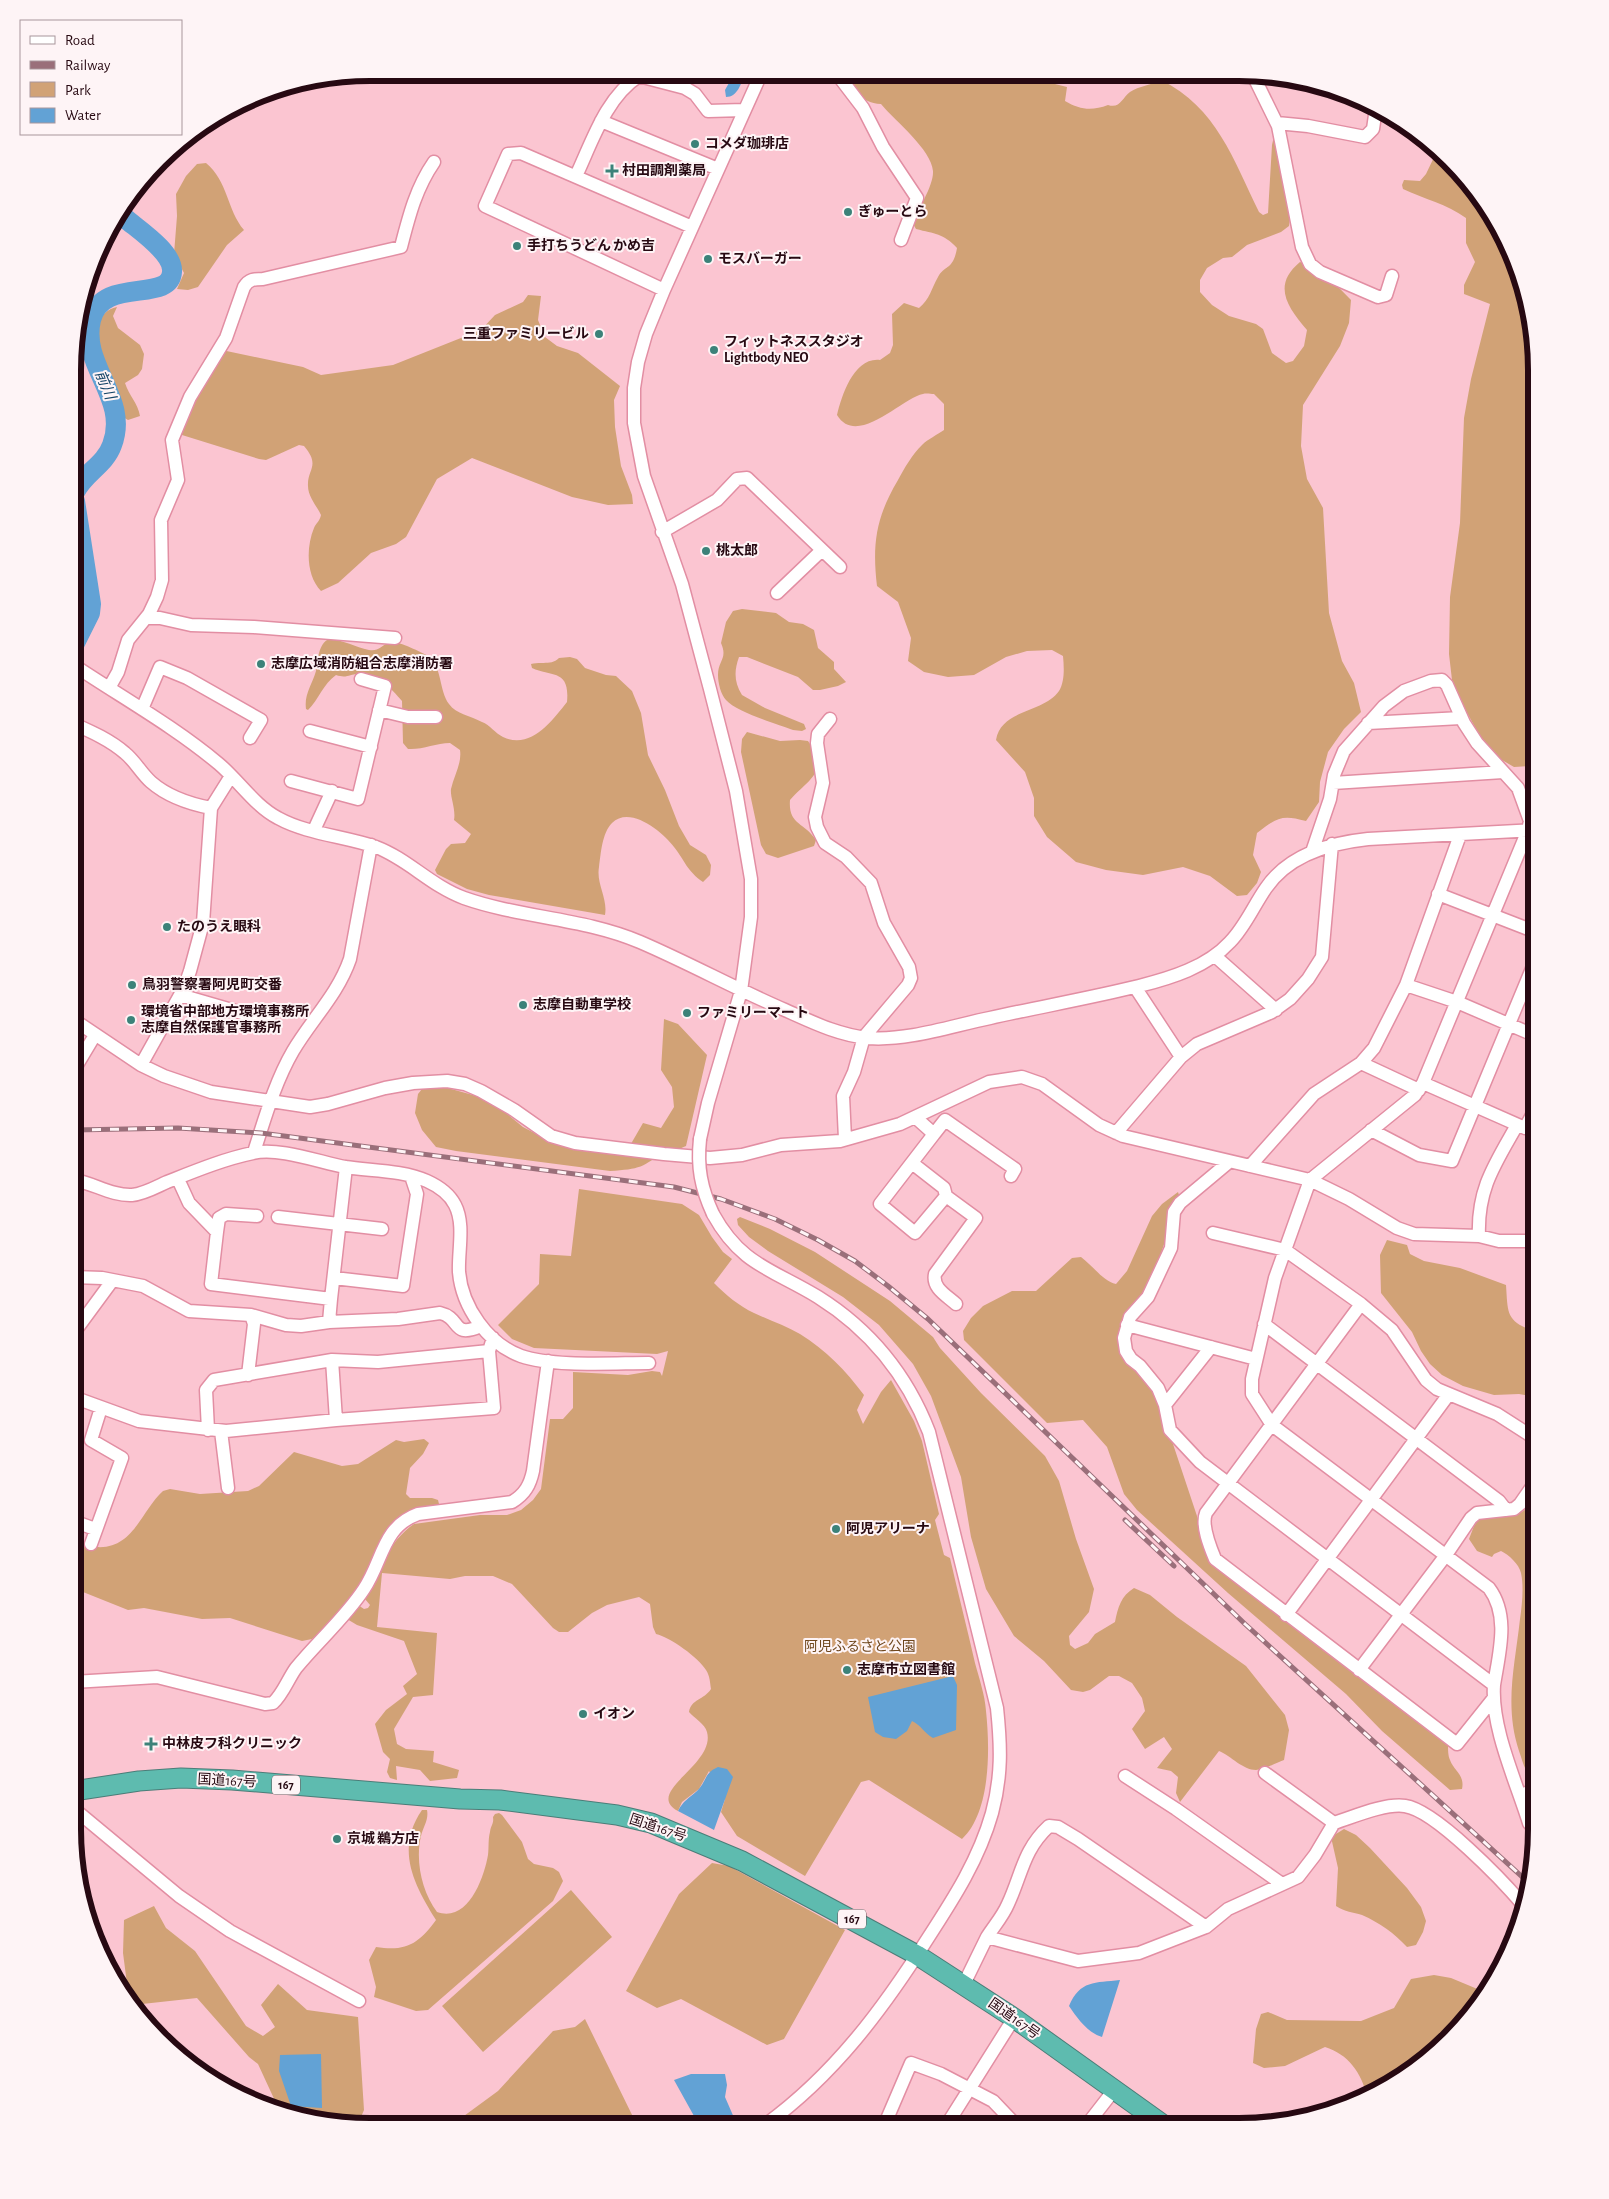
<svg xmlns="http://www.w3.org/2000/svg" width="1609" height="2199" viewBox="0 0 1609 2199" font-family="'Alegreya Sans','Noto Sans JP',sans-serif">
<rect width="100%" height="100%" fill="#fbc5d1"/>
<path fill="#d1a276" d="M831 74H1015L1067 87 1065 101C1080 110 1092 111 1108 105 1120 109 1122 98 1130 92 1139 86 1151 85 1161 80 1217 108 1233 159 1259 212L1263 215 1268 213 1272 145 1274 136 1290 218 1289 226 1281 232 1247 245 1232 257 1223 258 1207 268 1200 280V292L1212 305 1229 316 1256 324 1263 329 1272 353 1286 363 1293 361 1304 346 1307 330C1287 307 1272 285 1300 262 1320 270 1337 285 1351 300L1349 323 1340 346 1303 405 1301 446 1307 479 1323 508 1329 613 1342 661 1354 683 1361 712 1344 729 1328 752 1320 782 1319 802 1306 821C1281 814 1277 818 1257 833L1253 855 1261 872 1257 883 1247 895 1237 896 1210 876 1183 867 1143 875 1106 870 1076 862 1047 837 1034 816V798L1025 772 996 740C1001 709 1044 713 1059 691 1065 681 1064 667 1063 656L1052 650 1027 651 1006 657 974 675 948 677 924 672 908 661 911 638 898 602 877 586C872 544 876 517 898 480 905 467 912 455 922 445 928 439 937 435 944 430V404L934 394C931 394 926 393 923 394 902 398 857 448 837 415 842 395 854 357 880 360L890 353 893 345 892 314 904 303 919 308C930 299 931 289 938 277 945 264 953 271 957 248 943 233 935 234 916 229L912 222C918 210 934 185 933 171 931 149 896 122 881 104 861 103 846 86 831 74Z
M1437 151 1462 174 1506 238 1526 294 1536 370V763L1531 766 1514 767 1502 760 1481 738 1460 700 1452 680 1449 654 1450 597 1460 523 1464 418 1471 379 1490 304 1464 294V285L1475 262 1466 243V218C1447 204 1424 199 1403 189L1402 185 1404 180 1420 181 1426 174Z
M206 163C228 181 227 210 244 230L227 245 198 287 188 290 177 289 184 273 174 254 177 216 176 194 186 176 197 164Z
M528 295 541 296 538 320 545 337 557 346 578 353 620 386 614 400 615 427 621 466 632 495 633 504 608 505 572 497 472 458 437 479 406 537 396 544 371 553 338 583 321 591C306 576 306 547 314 528 316 523 320 521 321 515 317 506 308 497 308 486 307 469 321 466 304 446L299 445 266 460 259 459 182 435 180 428 217 349 303 367 321 375 393 365 481 330 495 315 523 302Z
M117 307 113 316 118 328 140 345 144 354 142 369 138 375 125 383C129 396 138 403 140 416L128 420 123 417C122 412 121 406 120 401 111 374 92 355 99 325 101 315 107 309 117 307Z
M742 609 776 613 789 622 803 624 814 630 818 648 834 662V669L846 682 838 686 820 690H813L798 677 747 657H739C734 671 734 682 742 695L765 708 804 724 806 729 802 731 793 730C777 724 736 712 726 700 721 695 718 683 718 675 718 660 728 659 721 643L726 622 733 611Z
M329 639C344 640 355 647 369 650 378 652 382 645 390 642 396 640 421 652 428 656 442 665 439 691 449 704 456 714 471 716 482 722 490 725 495 733 503 737 531 750 552 721 567 702 570 669 552 677 532 668L531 664C541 661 551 666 559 658L570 657 577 659 585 668 606 675 616 676 632 691 641 713 648 755 665 790 679 826 690 845 706 855 711 865 710 875 703 882C687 871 685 861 674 847 663 832 630 805 612 823 602 833 601 853 599 867 596 884 608 898 605 915L489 895 467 889 437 874 435 870 446 849 451 844 465 843 471 834 454 820C456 809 450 797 451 789 454 775 462 764 460 750L450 743C436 743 422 750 408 749L403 743 402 701C391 688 379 675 360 674 350 673 348 679 336 675 323 684 319 699 308 710L306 709C304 694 312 685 316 671 318 660 318 644 329 639Z
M747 732 780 741 800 740 808 741C830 772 810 778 790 800 788 825 804 822 816 840L814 846 778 858 766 854 761 845 741 752 742 739Z
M664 1019 678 1024 707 1055 686 1146 679 1149H666C643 1168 640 1169 610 1171L456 1151 436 1147 422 1130 415 1113 418 1094 422 1089 432 1086 444 1087 480 1097 495 1104 523 1127 544 1138 628 1149 643 1123 661 1128 674 1107 672 1087 661 1070Z
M579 1189 682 1204 699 1215 712 1237 723 1252 732 1259 714 1283C726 1295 739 1306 754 1313 769 1320 786 1326 800 1334 826 1350 846 1371 864 1395L857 1410 863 1424 881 1392 891 1380 914 1421 922 1441 939 1514 935 1520 944 1555 950 1558C958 1593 967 1628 975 1663 979 1678 985 1695 986 1711 990 1748 991 1812 962 1839L869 1780 861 1782 805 1876 737 1836 721 1812 725 1799 709 1771 699 1789 682 1802 678 1811C643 1792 716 1765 707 1732 705 1724 694 1718 689 1712 691 1699 704 1700 711 1689 710 1683 710 1676 706 1670 699 1658 670 1637 656 1634L653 1627 650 1604 639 1597 607 1605 592 1613 568 1632H559L553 1628 512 1584 493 1576H465L450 1579 382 1573 377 1627 437 1633 433 1695 413 1697 394 1729 397 1744 406 1749 434 1751 433 1762 459 1770 457 1778 430 1781 420 1770 396 1766 397 1780 390 1778 387 1772 390 1759 383 1752 375 1724 386 1710 407 1694 403 1686 417 1674 404 1641 357 1625 347 1619 358 1605 364 1609 368 1608 370 1605 365 1599C377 1572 389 1541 414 1524L480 1515H507L521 1510 533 1500 541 1489 550 1419H563L573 1408V1372L628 1375 652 1371 660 1372 662 1376 668 1351 657 1354 534 1348 512 1339 498 1325 539 1284 540 1254 571 1256Z
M1178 1192 1180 1198 1151 1282 1121 1338 1141 1374 1156 1393 1202 1531 1230 1578 1448 1744C1448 1749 1448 1756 1450 1760 1454 1771 1465 1775 1462 1789L1450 1790 1382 1731 1346 1694 1228 1593 1137 1510 1124 1494 1107 1447 1083 1420 1047 1423 964 1340 963 1331 971 1318 983 1306 1012 1291H1036L1072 1258 1081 1257C1093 1266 1103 1281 1116 1284L1127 1271 1152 1216 1162 1204Z
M740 1217 770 1229 815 1252 890 1301 933 1337 940 1348 981 1393 1045 1456 1059 1481 1076 1539 1094 1589 1089 1612 1069 1636 1070 1645 1075 1649 1088 1643 1095 1634 1115 1622C1118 1607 1121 1596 1134 1588L1150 1595 1177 1617 1246 1666 1285 1715 1289 1730 1284 1760C1276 1763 1265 1769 1256 1770 1243 1770 1231 1756 1219 1751L1180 1802 1176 1793 1178 1777 1171 1771 1157 1768 1172 1749 1164 1737 1145 1749 1132 1729 1145 1711 1142 1698 1132 1683 1119 1676H1109L1090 1690 1083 1692 1071 1690 1044 1661 1014 1636 986 1589 971 1537 961 1477 931 1396 913 1364 879 1325 843 1297 768 1251 749 1237 738 1225 737 1219Z
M1387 1240 1407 1245 1410 1254 1424 1261 1460 1268 1506 1285C1508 1315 1506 1321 1536 1332V1397L1519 1394 1494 1395 1463 1386 1442 1375 1430 1364 1421 1351 1412 1332 1381 1293 1380 1255Z
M73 1302 81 1303 82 1309 73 1325Z
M424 1439 429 1443 423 1454 410 1468 406 1494 410 1498H432L438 1500 439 1504 388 1529 380 1542 369 1569 351 1598 316 1636 312 1639 302 1641 230 1618 202 1619 144 1608 128 1610 73 1588V1543C80 1546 88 1546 96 1547 133 1550 141 1511 163 1491L170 1489 200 1494 248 1491 259 1486 294 1452 342 1466 358 1464 396 1440 404 1442Z
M1536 1503V1778H1532C1524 1770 1523 1762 1519 1751 1504 1706 1515 1665 1520 1619 1522 1605 1524 1587 1521 1573 1519 1564 1509 1555 1501 1551L1494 1554 1492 1557 1477 1551 1469 1539 1474 1526 1480 1517 1520 1513Z
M422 1810H427C429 1820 423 1827 421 1836 415 1861 422 1892 437 1912 468 1923 484 1878 488 1855 489 1848 488 1839 490 1832 491 1825 494 1824 493 1817L495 1814 499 1813 502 1815 522 1842 528 1859 534 1864 553 1868 559 1872 563 1881 553 1901 428 2010 416 2011 374 1997 376 1987 369 1960 376 1947C407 1952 419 1943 436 1920 414 1885 395 1849 422 1810Z
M1344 1829 1356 1835 1370 1848 1407 1888 1421 1907 1426 1921 1423 1932 1416 1945 1407 1947C1394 1933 1380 1923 1362 1915 1353 1912 1345 1912 1336 1906L1338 1868 1331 1837Z
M712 1863 729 1866 845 1930 784 2039 767 2045 681 1999 657 2008 626 1991 679 1894Z
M571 1890 612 1937 483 2052 442 2006Z
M154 1906 166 1928 195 1951 246 2026 263 2036 275 2027 261 2005 278 1984 307 2010 358 2017 364 2110 358 2124H332L271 2109 276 2103 258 2064 249 2057 197 1998 133 2005 129 1999 123 1953 124 1920Z
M1434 1975 1451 1978 1487 1993 1435 2052 1371 2096 1367 2097C1362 2073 1348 2054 1325 2047L1285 2066 1264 2068 1253 2063 1256 2029 1261 2014 1268 2012 1287 2020 1361 2021 1394 2008 1411 1979Z
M585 2019 637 2125 453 2124 498 2091 553 2031 575 2027Z"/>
<path fill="#62a2d5" d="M734 74H745C741 83 738 97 726 97L725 90Z
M87 594 95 596 96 615 75 661V637L84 613Z
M953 1676 957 1685 956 1730 933 1738C924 1733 921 1725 912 1721L907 1731 896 1739 883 1737 875 1732 868 1697Z
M718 1767 727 1769 733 1777 714 1830 678 1811C683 1801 689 1798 697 1791 707 1781 704 1773 718 1767Z
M1120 1980 1102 2037C1088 2033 1077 2018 1069 2006 1080 1980 1095 1983 1120 1980Z
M321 2054 322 2108 291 2106 279 2071 280 2055Z
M691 2074H725L727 2085 725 2097 735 2120 725 2125H699L674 2080Z"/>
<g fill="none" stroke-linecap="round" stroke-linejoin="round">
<path stroke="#62a2d5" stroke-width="20" d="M75 492C84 473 105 465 112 445 130 398 80 366 91 320 102 275 170 304 172 272 174 253 139 230 126 219
M75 643 90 613 91 604 75 501"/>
<defs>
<path id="minor" d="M837 74 863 108 883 147 917 198 901 240
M1253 75 1278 126 1302 247 1310 264 1320 272 1378 297 1386 295 1392 276
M601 121 718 169
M1277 123 1308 126 1365 137 1373 129 1376 108
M576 176C592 142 606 97 639 76L685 88 695 94 708 111 744 110
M664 290 485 206 508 154 521 153 692 227
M662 532 717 500 737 479 747 478 840 567
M777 593 822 550
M146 618H160L191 625 254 627 395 638
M75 666C123 698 175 727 219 764 239 781 255 806 278 818 307 834 344 836 376 847 408 859 431 886 464 898 521 918 584 918 640 942 689 963 736 989 785 1010 812 1022 838 1035 868 1038 908 1041 951 1026 990 1018 1039 1007 1090 998 1139 986 1171 978 1207 967 1230 942 1245 927 1254 905 1266 888 1289 854 1330 843 1368 839L1536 830
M109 688 118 672 128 640 149 614 157 597 162 580 161 520 178 480 172 440 190 397 226 338 244 287C249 279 254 279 263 279L401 247C409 216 416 188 434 162
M142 709 160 667 187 678 261 720 250 738
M379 710 408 717H436
M830 719 818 734 817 743 823 783 815 817 817 827 825 843 846 857 871 883 884 923 909 967 911 978 908 985 864 1037 854 1072 843 1096 845 1139
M1368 723 1461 718
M74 724C92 732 110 740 125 753 135 761 141 773 151 782 167 796 190 804 211 808
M310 731 371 747
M291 781 358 799 385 686 361 679
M1333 783 1503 772
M314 830 332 791
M1312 852 1330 799 1334 775 1344 751 1384 706 1404 691 1431 681 1442 680 1447 685 1464 723 1477 743 1518 788 1530 821 1528 830 1423 1083 1415 1095 1310 1180 1275 1278 1252 1379V1394L1272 1425 1489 1588C1510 1616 1499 1653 1494 1685
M1438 894 1536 932
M1215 956 1276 1010
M1406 985 1457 1002 1536 1036
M1135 987 1181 1057
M180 995 266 1020
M74 1020 141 1065 164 1076 211 1092 310 1107 328 1104 385 1088 413 1083 447 1081 465 1084 481 1091 514 1110 551 1136 575 1143 664 1154 710 1158 742 1155 781 1145 840 1141 900 1124 989 1082 1022 1077 1042 1084 1099 1125 1123 1136 1310 1180 1349 1199 1397 1228 1414 1234 1479 1236 1499 1241H1536
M1361 1063 1419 1090
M141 1065 184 988 190 971 203 923 211 808 231 776
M74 1070 95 1035
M1423 1083 1525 1128 1536 1108
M1371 1130 1419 1155 1452 1161 1536 959
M1116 1133 1181 1057 1197 1044 1272 1012 1290 999 1308 979 1322 957 1332 844
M934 1134 945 1120 1015 1169 1011 1176
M700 1139 708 1103 741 991 751 917V879L736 791 710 689 682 584 644 476 634 423V388L638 362 646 334 664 290 761 74
M254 1152C265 1118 275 1082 293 1051 312 1019 338 994 350 959L371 845
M1229 1162 1180 1203 1174 1212 1171 1248 1148 1297 1130 1317 1124 1338 1126 1351 1131 1359 1140 1366 1158 1388 1165 1405 1170 1430 1200 1462 1494 1685C1491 1728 1516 1781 1529 1823L1536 1831
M912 1163 944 1188 946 1196 915 1233 880 1204 934 1134 915 1117
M1250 1166 1314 1094 1361 1063 1374 1048 1406 985 1460 835
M178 1179 189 1203 217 1232 211 1284 331 1299 329 1322
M74 1180C93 1183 112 1196 132 1195 144 1194 156 1187 167 1182 195 1171 224 1159 253 1153 279 1147 319 1162 345 1167 372 1171 402 1170 427 1181 438 1186 449 1193 455 1205 465 1224 458 1251 459 1272 462 1307 488 1344 521 1356 553 1367 613 1363 649 1363
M946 1196 976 1218 935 1274C932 1288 946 1295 956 1304
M713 1214C741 1265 772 1269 818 1297 869 1329 907 1375 929 1432L997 1708C1001 1746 1002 1776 992 1813 979 1859 954 1898 928 1938 883 2009 834 2075 765 2125
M278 1217 382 1229
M217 1232 219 1218 226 1214 257 1216
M1213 1233 1285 1250 1361 1304 1392 1330 1426 1380 1437 1389 1497 1414 1536 1439
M1479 1236C1477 1189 1495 1164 1517 1125
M73 1277 102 1278 143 1286 189 1311 251 1315 286 1325 301 1326 329 1322 398 1319 440 1313C462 1318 451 1339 481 1326
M334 1278 403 1286 417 1194 411 1176
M331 1299 346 1167
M1361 1304 1206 1513C1201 1525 1210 1547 1215 1559L1457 1744 1493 1699
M1264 1324 1499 1501 1506 1510
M1127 1325 1256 1359
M73 1334 112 1281
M332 1360 336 1420
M248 1375 254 1324 251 1315
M73 1397 139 1421 226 1431 336 1420 494 1408 489 1351 493 1338
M1165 1405 1211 1347
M208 1430 206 1390 214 1380 332 1360 378 1362 489 1351
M221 1431 228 1488
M73 1521 95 1529
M91 1544 122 1458 91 1440 101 1408
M1286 1615 1449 1394
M1359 1670 1446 1555 1471 1518 1477 1513 1514 1509 1520 1504 1536 1481
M73 1682 157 1677 265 1704 273 1703C283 1694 288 1679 296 1668 318 1641 345 1618 364 1589 383 1561 382 1527 418 1514L512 1502C525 1494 530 1485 533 1471L548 1361
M1265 1773 1334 1823
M1125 1776 1176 1809 1282 1884
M1520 1795 1536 1790
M73 1808 179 1896 230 1931 359 2001
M987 1937C994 1926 1003 1916 1008 1904 1022 1874 1023 1850 1049 1826L1058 1827 1078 1839 1206 1927
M964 1984 987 1937 1078 1961 1139 1953 1206 1927 1228 1909 1298 1877 1315 1855 1334 1823C1353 1817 1385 1803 1405 1806 1435 1810 1503 1881 1524 1906
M884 2126 911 2063 941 2074 993 2101 1017 2126
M946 2126 1014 2018
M1086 2126 1114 2090"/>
<path id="highway" d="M73 1791 139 1781 181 1778 232 1780 460 1799 500 1800 617 1815 651 1823 742 1861 917 1955 1014 2018 1165 2126"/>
</defs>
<use href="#minor" stroke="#e28ea3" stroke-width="15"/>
<use href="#highway" stroke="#4b7d78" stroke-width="21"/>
<use href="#minor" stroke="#fff" stroke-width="12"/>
<use href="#highway" stroke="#5ebbaf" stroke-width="19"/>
<defs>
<path id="rail" d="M74 1130 178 1128 261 1133 674 1187 721 1199 775 1219 818 1240 855 1261 888 1286 928 1319 1245 1624 1529 1883
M1125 1520 1174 1566"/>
</defs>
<use href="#rail" stroke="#9a6f7a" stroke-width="5"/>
<use href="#rail" stroke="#fef4f6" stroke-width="3" stroke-dasharray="9" stroke-linecap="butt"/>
<defs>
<path id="minor-bridge" d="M700 1139C697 1167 701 1188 713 1214"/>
</defs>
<use href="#minor-bridge" stroke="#e28ea3" stroke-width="15" stroke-linecap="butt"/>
<use href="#minor-bridge" stroke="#fff" stroke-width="12"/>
</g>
<g fill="#3c8279" stroke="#fef4f6" stroke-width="2">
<circle cx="695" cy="144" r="5"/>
<path d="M609.5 163.5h5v5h5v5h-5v5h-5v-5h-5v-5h5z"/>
<circle cx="848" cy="212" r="5"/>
<circle cx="517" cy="246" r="5"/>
<circle cx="708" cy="259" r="5"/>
<circle cx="599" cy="334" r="5"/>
<circle cx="714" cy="350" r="5"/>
<circle cx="706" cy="551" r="5"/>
<circle cx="261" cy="664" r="5"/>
<circle cx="167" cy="927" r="5"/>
<circle cx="132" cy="985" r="5"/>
<circle cx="523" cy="1005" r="5"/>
<circle cx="687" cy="1013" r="5"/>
<circle cx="131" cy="1020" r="5"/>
<circle cx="836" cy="1529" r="5"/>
<circle cx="847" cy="1670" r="5"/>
<circle cx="583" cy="1714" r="5"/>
<path d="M148.5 1736.5h5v5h5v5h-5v5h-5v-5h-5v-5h5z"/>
<circle cx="337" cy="1839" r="5"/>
</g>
<g text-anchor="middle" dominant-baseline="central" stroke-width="4" stroke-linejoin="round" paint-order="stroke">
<g fill="#fef4f6" stroke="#685056" stroke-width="1">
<rect x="272" y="1775.5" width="28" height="19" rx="4"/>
<rect x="838" y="1909.5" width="28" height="19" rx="4"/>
</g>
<g font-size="12" font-weight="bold" fill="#270912">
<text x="286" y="1785">167</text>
<text x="852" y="1919">167</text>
</g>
<g font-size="14" font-weight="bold" fill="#270912" stroke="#fef4f6" text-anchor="start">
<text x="705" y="144">コメダ珈琲店</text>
<text x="622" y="171">村田調剤薬局</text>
<text x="858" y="212">ぎゅーとら</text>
<text x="527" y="246">手打ちうどん かめ吉</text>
<text x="718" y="259">モスバーガー</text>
<text x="589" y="334" text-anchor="end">三重ファミリービル</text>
<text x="724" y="342">フィットネススタジオ<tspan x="724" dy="16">Lightbody NEO</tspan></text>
<text x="716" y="551">桃太郎</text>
<text x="271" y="664">志摩広域消防組合志摩消防署</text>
<text x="177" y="927">たのうえ眼科</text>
<text x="142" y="985">鳥羽警察署阿児町交番</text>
<text x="533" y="1005">志摩自動車学校</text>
<text x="141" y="1012">環境省中部地方環境事務所<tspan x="141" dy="16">志摩自然保護官事務所</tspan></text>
<text x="697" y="1013">ファミリーマート</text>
<text x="846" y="1529">阿児アリーナ</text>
<text x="857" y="1670">志摩市立図書館</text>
<text x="593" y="1714">イオン</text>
<text x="162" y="1744">中林皮フ科クリニック</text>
<text x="347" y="1839">京城 鵜方店</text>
</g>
<g font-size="14" fill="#6f471d" stroke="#fef4f6">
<text x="860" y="1647">阿児ふるさと公園</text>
</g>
<g font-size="14" fill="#270912" stroke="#fef4f6">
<text transform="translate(227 1781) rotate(3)">国道167号</text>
<text transform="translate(658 1828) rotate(18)">国道167号</text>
<text transform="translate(1014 2019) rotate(35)">国道167号</text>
</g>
<g font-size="15" font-style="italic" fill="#154568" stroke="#fef4f6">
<text transform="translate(105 385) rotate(67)">前川</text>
</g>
</g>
<path d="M0 0H1609V2199H0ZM370 81H1239A289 289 0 0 1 1528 370V1829A289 289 0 0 1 1239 2118H370A289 289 0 0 1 81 1829V370A289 289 0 0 1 370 81Z" fill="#fef4f6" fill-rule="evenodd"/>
<path fill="none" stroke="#270912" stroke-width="6" d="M370 81H1239A289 289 0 0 1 1528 370V1829A289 289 0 0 1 1239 2118H370A289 289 0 0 1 81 1829V370A289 289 0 0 1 370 81Z"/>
<rect x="20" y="20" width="162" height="115" fill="#fef4f6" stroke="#a8969b"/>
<rect x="30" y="36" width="25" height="8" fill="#ffffff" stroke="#a8969b"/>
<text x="65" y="45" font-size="15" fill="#270912">Road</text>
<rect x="30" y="61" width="25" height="8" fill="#9a6f7a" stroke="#a8969b"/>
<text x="65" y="70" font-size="15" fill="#270912">Railway</text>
<rect x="30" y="82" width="25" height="15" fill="#d1a276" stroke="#a8969b"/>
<text x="65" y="95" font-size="15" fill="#270912">Park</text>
<rect x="30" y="108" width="25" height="15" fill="#62a2d5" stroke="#a8969b"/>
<text x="65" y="120" font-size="15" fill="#270912">Water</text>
</svg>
